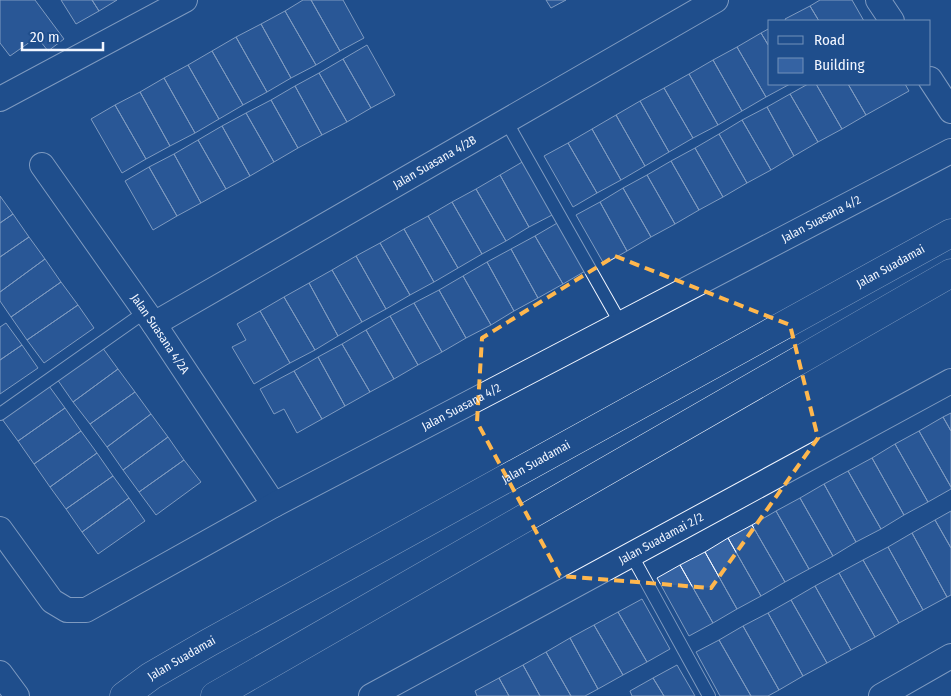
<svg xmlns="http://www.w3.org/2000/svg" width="951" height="696" viewBox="0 0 951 696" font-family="'Fira Sans Condensed',sans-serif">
<rect width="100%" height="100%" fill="#1f4e8c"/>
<path fill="#3563a3" stroke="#f2f6ff" d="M0 0H35L64 39 48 51 37 37 10 56 0 43Z
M61 0H92L99 11 76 24Z
M92 0H117L99 11Z
M303 0H311L340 51 316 65 285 11Z
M311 0H343L364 38 340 51Z
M546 0H566L551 8Z
M820 0H852L864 21H819L810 6Z
M810 6 819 21H786L785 19Z
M285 11 316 65 291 78 261 24Z
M261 24 291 78 267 92 236 37Z
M770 28V48L761 33Z
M761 33 770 48V84H790L766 97 737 47Z
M236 37 267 92 243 105 212 51Z
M367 45 395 95 371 108 343 59Z
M737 47 766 97 742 111 713 60Z
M212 51 243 105 219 119 188 65Z
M343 59 371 108 347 122 319 73Z
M713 60 742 111 718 125 689 74Z
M188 65 219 119 195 133 164 78Z
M319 73 347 122 322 135 295 86Z
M689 74 718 125 693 138 664 88Z
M164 78 195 133 170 146 140 92Z
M808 84H816L842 129 818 142 790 94Z
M816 84H848L866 115 842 129Z
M848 84H905L909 91 866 115Z
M295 86 322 135 298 148 271 100Z
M664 88 693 138 669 152 640 101Z
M140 92 170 146 146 159 115 105Z
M790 94 818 142 794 156 767 107Z
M271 100 298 148 274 162 246 113Z
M640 101 669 152 645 166 616 115Z
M115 105 146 159 122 173 91 119Z
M767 107 794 156 771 170 742 120Z
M246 113 274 162 250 176 222 126Z
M616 115 645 166 621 180 592 129Z
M742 120 771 170 747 183 719 134Z
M222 126 250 176 226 189 198 140Z
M592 129 621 180 597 193 568 143Z
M719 134 747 183 723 197 695 148Z
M198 140 226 189 201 203 174 154Z
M568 143 597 193 573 207 544 156Z
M695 148 723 197 699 210 671 161Z
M174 154 201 203 177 216 149 167Z
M524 161 554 214 529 227 500 175Z
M671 161 699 210 675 224 647 175Z
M149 167 177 216 153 230 125 181Z
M500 175 529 227 506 241 476 189Z
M647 175 675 224 651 237 623 188Z
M623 188 651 237 627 251 600 202Z
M476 189 506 241 482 254 452 202Z
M0 196 13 214 0 223Z
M452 202 482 254 458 268 428 216Z
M600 202 627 251 604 264 576 215Z
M13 214 29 237 0 257V223Z
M428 216 458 268 434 282 404 229Z
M559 222 587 270 563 284 535 236Z
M404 229 434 282 410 295 380 243Z
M535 236 563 284 538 298 511 249Z
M29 237 45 259 0 292V257Z
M380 243 410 295 386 309 356 256Z
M511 249 538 298 514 311 487 262Z
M356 256 386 309 362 322 332 270Z
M45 259 61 282 11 317 0 301V292Z
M487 262 514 311 491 325 463 276Z
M332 270 362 322 338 336 309 283Z
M463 276 491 325 466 338 439 290Z
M61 282 78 305 27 340 11 317Z
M309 283 338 336 315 350 284 297Z
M439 290 466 338 442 352 414 303Z
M284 297 315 350 290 363 260 311Z
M414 303 442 352 418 365 390 316Z
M78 305 94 328 44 363 27 340Z
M260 311 290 363 254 384 232 347 246 340 237 324Z
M390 316 418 365 394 379 366 330Z
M6 323 22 345 0 360V327Z
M366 330 394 379 370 392 342 344Z
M342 344 370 392 345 406 318 357Z
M22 345 38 368 0 394V360Z
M102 347 118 369 73 402 57 379Z
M318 357 345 406 322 419 294 371Z
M118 369 135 392 90 424 73 402Z
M294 371 322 419 297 433 284 409 274 414 260 389Z
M49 386 65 408 18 441 2 419Z
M135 392 151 414 107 447 90 424Z
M65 408 81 431 34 464 18 441Z
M951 413V431L943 417Z
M151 414 168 437 123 470 107 447Z
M943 417 951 431V487L919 431Z
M81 431 97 453 50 487 34 464Z
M919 431 951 487V489L928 502 895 444Z
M168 437 184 460 139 492 123 470Z
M895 444 928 502 904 515 872 458Z
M97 453 113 476 66 509 50 487Z
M872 458 904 515 881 529 848 471Z
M184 460 201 482 156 515 139 492Z
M848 471 881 529 856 542 824 484Z
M113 476 129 498 82 532 66 509Z
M824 484 856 542 833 556 800 498Z
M129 498 145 521 98 554 82 532Z
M800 498 833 556 809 569 776 511Z
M776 511 809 569 785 582 752 525Z
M951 511V548L935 520Z
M935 520 951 548V595L947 597 912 533Z
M752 525 785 582 761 596 728 538Z
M912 533 947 597 923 610 888 547Z
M728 538 761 596 737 609 705 552Z
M888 547 923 610 899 623 863 560Z
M705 552 737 609 713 623 680 565Z
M863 560 899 623 875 637 839 573Z
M680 565 713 623 689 636 657 578Z
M839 573 875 637 851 650 815 586Z
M815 586 851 650 827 663 791 600Z
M642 599 670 649 647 662 618 612Z
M791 600 827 663 803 676 768 613Z
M618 612 647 662 623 675 594 625Z
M768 613 803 676 779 690 743 626Z
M594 625 623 675 598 689 570 638Z
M743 626 779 690 768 696H751L719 640Z
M570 638 598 689 585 696H571L546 652Z
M719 640 751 696H720L696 652Z
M546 652 571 696H540L523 665Z
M523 665 540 696H509L499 678Z
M677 665 695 696H664L653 678Z
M499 678 509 696H477L475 691Z
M653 678 664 696H632L630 691Z"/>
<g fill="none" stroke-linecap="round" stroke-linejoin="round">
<defs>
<path id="service" d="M506 121 621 324
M0 414 145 312
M631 554 709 696"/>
<g id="minor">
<path d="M878 0 892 21"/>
<path d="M930 79 951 111"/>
<path d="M0 99 185 0"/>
<path id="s1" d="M42 165 154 324 274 505"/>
<path id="s2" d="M154 324 716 0"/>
<path id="s3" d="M0 529 52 601 67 610H86L274 505 951 151"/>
<path d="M0 673 17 696"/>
<path id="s4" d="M371 696 951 381"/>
<path d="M881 696 951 656"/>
</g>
<g id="secondary">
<path id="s5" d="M124 696 151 676 208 643 951 233"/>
<path d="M215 696 951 273"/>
</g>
</defs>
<use href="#service" stroke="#f2f6ff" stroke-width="14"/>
<use href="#minor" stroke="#f2f6ff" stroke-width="26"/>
<use href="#secondary" stroke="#f2f6ff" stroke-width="29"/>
<use href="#service" stroke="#1f4e8c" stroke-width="12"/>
<use href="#minor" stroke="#1f4e8c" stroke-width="24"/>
<use href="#secondary" stroke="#1f4e8c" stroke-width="28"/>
</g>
<path d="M0 0H951V696H0ZM615 256 790 325 818 438 711 588 560 576 477 422 482 338Z" fill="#1f4e8c" fill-opacity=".55" fill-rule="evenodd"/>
<path fill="none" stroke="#ffb74d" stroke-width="4" stroke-dasharray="10 6" stroke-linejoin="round" d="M615 256 790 325 818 438 711 588 560 576 477 422 482 338Z"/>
<g text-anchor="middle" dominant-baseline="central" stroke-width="4" stroke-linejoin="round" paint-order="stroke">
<g font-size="12" fill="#f2f6ff" stroke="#1f4e8c">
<text stroke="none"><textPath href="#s2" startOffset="324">Jalan Suasana 4/2B</textPath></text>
<text stroke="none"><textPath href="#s3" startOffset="958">Jalan Suasana 4/2</textPath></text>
<text stroke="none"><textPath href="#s5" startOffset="879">Jalan Suadamai</textPath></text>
<text stroke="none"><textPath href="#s1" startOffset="206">Jalan Suasana 4/2A</textPath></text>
<text stroke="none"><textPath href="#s3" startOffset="552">Jalan Suasana 4/2</textPath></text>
<text stroke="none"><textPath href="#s5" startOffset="474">Jalan Suadamai</textPath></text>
<text stroke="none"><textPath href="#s4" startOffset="330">Jalan Suadamai 2/2</textPath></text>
<text stroke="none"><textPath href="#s5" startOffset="69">Jalan Suadamai</textPath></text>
</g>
</g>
<rect x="768" y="20" width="162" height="65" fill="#1f4e8c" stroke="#7391ba"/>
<rect x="778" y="36" width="25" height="8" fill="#1f4e8c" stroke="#7391ba"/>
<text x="814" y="45" font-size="15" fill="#f2f6ff">Road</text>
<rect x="778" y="58" width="25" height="15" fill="#3563a3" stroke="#7391ba"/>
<text x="814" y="70" font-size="15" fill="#f2f6ff">Building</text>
<path d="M22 42v8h81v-8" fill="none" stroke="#f2f6ff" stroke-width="2.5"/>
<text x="30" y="42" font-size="15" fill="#f2f6ff" stroke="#1f4e8c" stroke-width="4" paint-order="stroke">20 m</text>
</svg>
